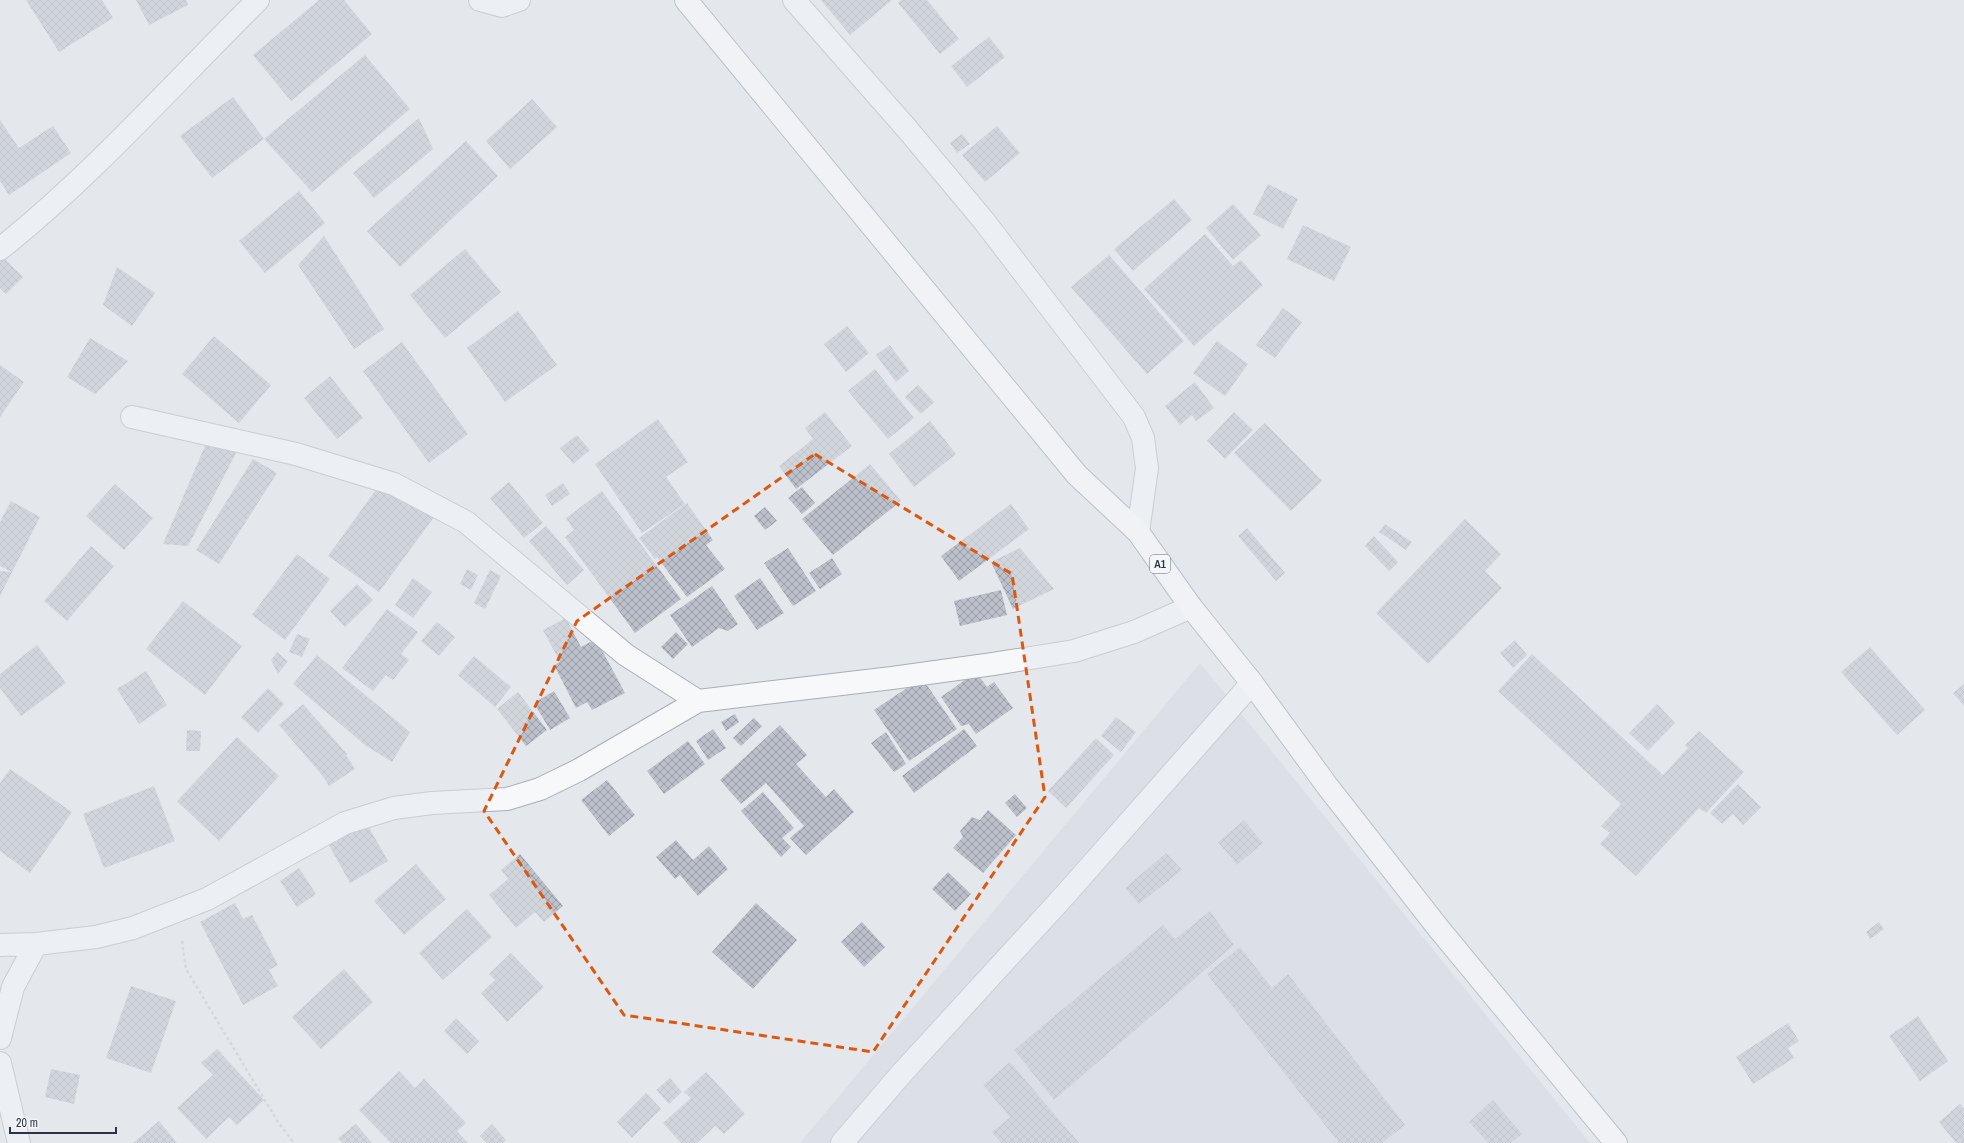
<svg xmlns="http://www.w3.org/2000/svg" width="1964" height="1143" viewBox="0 0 1964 1143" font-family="'Archivo Narrow',sans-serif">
<defs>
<pattern id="building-cross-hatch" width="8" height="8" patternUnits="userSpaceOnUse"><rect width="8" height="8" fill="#bbc0ca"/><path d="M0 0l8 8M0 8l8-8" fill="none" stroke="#989da6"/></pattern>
</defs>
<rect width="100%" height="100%" fill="#e4e7ec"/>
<path fill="#d2d6de" d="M1200 663 1590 1143H800Z"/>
<path fill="url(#building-cross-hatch)" d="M26 0H102L113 18 59 52Z
M136 0H186L188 5 149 25Z
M319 0H344L372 34 291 101 253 55Z
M821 0H892L850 35Z
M901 0H927L959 39 940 54 898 3Z
M989 37 1005 57 967 87 951 66Z
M365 55 410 109 312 192 264 139 212 178 180 136 233 97 264 139Z
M532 99 557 127 510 169 486 141Z
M419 118 433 149 374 198 353 173Z
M0 120 19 148 53 126 71 153 9 195 0 181Z
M997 126 1020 153 985 182 962 155Z
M962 134 970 144 957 153 950 143Z
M466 141 498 176 400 267 367 231Z
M1268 184 1298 199 1283 229 1253 214Z
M299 191 325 223 265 273 239 241Z
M1174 199 1192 220 1133 271 1114 249Z
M1233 204 1261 235 1233 260 1206 228Z
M1303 225 1351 247 1334 281 1287 259Z
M1205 234 1233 266 1241 260 1263 285 1194 346 1144 289Z
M324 236 384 329 354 349 298 265Z
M465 249 501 292 445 338 410 295Z
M0 254 23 277 6 294 0 288Z
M1109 255 1184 341 1147 374 1071 287Z
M117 267 155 293 132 326 103 305Z
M1283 308 1302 322 1275 358 1256 345Z
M518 311 557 365 505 402 467 348Z
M847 326 869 353 846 372 824 344Z
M214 336 271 385 239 423 182 374Z
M90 338 128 361 95 394 67 377Z
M1217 341 1248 364 1225 396 1193 373Z
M402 342 468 434 429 463 363 371Z
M890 345 909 371 896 382 876 355Z
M0 365 24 382 0 417Z
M875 369 914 418 888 439 848 391Z
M330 376 363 418 337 439 304 398Z
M1195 382 1214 408 1196 421 1192 415 1180 425 1165 406Z
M918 385 934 402 921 414 905 397Z
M825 412 852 446 796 489 779 466 813 439 805 428Z
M1234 412 1253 430 1225 459 1207 441Z
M658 419 688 462 666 477 685 504 642 533 595 464Z
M930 421 956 454 914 487 889 454Z
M1265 423 1322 481 1291 511 1234 453Z
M577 435 590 450 573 464 560 448Z
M207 441 236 453 188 546 163 544Z
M253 459 277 473 219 564 196 550Z
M870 464 901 501 833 555 802 519Z
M383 480 434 517 379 592 328 556Z
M509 482 543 523 524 538 490 498Z
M563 483 570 494 552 506 545 495Z
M115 484 153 518 124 550 86 516Z
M802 487 815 503 802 514 788 498Z
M602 491 681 599 635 633 565 537 574 530 566 518Z
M11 501 40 517 0 596V571L12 572 0 566V522Z
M687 503 713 540 706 545 725 569 687 597 657 557 655 559 639 538Z
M1011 504 1029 529 959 581 941 556Z
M765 507 777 521 765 530 754 516Z
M1465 519 1501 554 1485 571 1502 588 1428 664 1376 613Z
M1385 524 1412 542 1406 550 1379 532Z
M546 526 584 570 567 585 529 541Z
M1247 528 1285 573 1276 581 1238 536Z
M1374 536 1398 562 1389 571 1365 546Z
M91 546 114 566 67 621 44 601Z
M788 548 816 591 793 606 764 563Z
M1020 548 1054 589 1013 609 991 562Z
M297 554 330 579 285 640 252 615Z
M832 558 842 574 820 589 809 573Z
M467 569 478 575 471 590 460 584Z
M490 570 501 576 485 609 474 603Z
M413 578 432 592 413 618 395 605Z
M760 578 784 613 757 630 734 596Z
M357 584 373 600 345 627 330 611Z
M712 586 738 624 728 631 719 628 692 647 670 615Z
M1001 590 1007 615 960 626 954 601Z
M183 601 242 646 205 695 146 649Z
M387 609 418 632 401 654 409 660 393 680 386 675 373 691 342 668Z
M566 618 581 647 596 639 625 693 592 710 587 702 576 708 554 665 560 662 543 630Z
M437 622 455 637 439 656 421 641Z
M676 632 688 644 673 659 661 647Z
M297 634 310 639 302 657 289 652Z
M1515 640 1527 655 1513 668 1500 653Z
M37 645 66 683 21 716 0 688V674Z
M1870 647 1925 710 1897 735 1841 672Z
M277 652 288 661 278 674 271 660Z
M1532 654 1663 775 1688 748 1685 745 1699 731 1744 772 1706 813 1699 808 1636 876 1600 844 1610 833 1601 826 1621 804 1498 691Z
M317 655 410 732 392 762 365 745 293 684Z
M474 656 511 687 495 707 458 675Z
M146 671 167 705 139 724 117 689Z
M976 672 987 687 994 682 1013 708 976 734 969 724 961 726 941 697Z
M922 678 957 729 909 761 874 710Z
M1964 684V706L1953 693Z
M268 688 284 704 258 733 241 717Z
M554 691 570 718 550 730 534 703Z
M518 692 547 730 526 746 497 709Z
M303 704 347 754 346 755 355 769 329 786 322 775 279 725Z
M1657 704 1675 723 1648 751 1629 733Z
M735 714 739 722 726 731 721 722Z
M1116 717 1136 732 1121 752 1101 736Z
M754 718 762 726 741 746 733 738Z
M780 725 807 755 796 764 826 797 834 789 854 812 806 855 790 838 804 826 766 783 741 804 720 780Z
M713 729 726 748 708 760 696 741Z
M964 729 977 746 914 793 902 776Z
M187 730 201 731 200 751H186Z
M886 732 906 764 894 772 871 743Z
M237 737 279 776 219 841 177 801Z
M1096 738 1114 755 1066 808 1048 791Z
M688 741 705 764 664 794 647 771Z
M10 769 72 812 30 873 0 851V783Z
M607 780 635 815 609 836 581 800Z
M1738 784 1761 807 1743 825 1733 814 1722 824 1710 813Z
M154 786 175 841 104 868 83 814Z
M763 792 794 828 782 838 791 847 781 857 741 811Z
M1015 794 1027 808 1017 817 1005 803Z
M988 810 1016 835 983 873 953 848 963 837 960 831 972 817 980 820Z
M1244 820 1263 843 1237 865 1218 842Z
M367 824 388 861 350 883 329 845Z
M676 840 693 860 709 846 728 869 698 896 680 875 675 879 656 857Z
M1166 853 1182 870 1139 904 1125 888Z
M520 854 563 906 544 922 535 912 516 928 489 895 508 879 501 870Z
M416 864 446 899 404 935 374 901Z
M299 868 316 894 297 907 280 881Z
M948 872 971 894 955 911 932 889Z
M235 903 243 919 252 915 278 965 269 970 278 986 243 1005 200 922Z
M756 903 797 940 753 989 712 952Z
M467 909 492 937 443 980 419 953Z
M1210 911 1234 945 1054 1100 1014 1050 1163 925 1175 939Z
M862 922 885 947 864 967 841 942Z
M1879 922 1884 929 1870 939 1866 932Z
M1240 947 1272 988 1288 974 1405 1125 1382 1143H1339L1207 974Z
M511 953 544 987 507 1022 481 993 495 980 489 974Z
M344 969 373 1002 321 1049 292 1017Z
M131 986 176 1001 151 1073 106 1058Z
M1918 1016 1948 1061 1920 1081 1889 1036Z
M456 1018 479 1041 467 1054 444 1031Z
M1788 1023 1799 1041 1788 1048 1794 1058 1753 1084 1736 1057Z
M217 1049 264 1100 237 1125 229 1117 206 1139 177 1108 213 1075 201 1063Z
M1010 1062 1079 1143H1001L992 1132 1010 1117 983 1085Z
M51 1069 80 1075 74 1104 45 1097Z
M399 1071 415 1088 424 1079 466 1123 457 1131 468 1143H391L359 1110Z
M706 1072 745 1114 724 1134 715 1126 697 1143H681L663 1123 691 1098 684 1092Z
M670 1078 682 1092 669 1104 656 1090Z
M646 1093 661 1109 632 1138 617 1122Z
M1493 1100 1522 1134 1511 1143H1488L1469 1122Z
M1960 1104 1964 1109V1143H1956L1939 1122Z
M159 1121 177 1143H133Z
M356 1124 372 1143H343L338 1138Z
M492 1124 506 1140 503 1143H487L480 1136Z"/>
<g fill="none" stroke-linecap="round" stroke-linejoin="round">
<defs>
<path id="minor" d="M480 0 502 6 519 0
M794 0 908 130 984 221 1134 417 1143 438 1147 468 1138 532
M0 249C94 174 173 84 258 0
M132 417 296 454 394 484 466 522 626 655 698 701
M0 945 36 944 96 937 133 928 207 899 345 823 394 808 432 803 507 799 540 789 579 770 698 701 892 678 993 664 1074 651 1134 632 1191 607
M0 1038 13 987 36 944
M0 1063 19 1143
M842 1143 902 1073 1065 895 1252 683"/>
<path id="highway" d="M686 0 1077 475 1138 532 1191 607 1252 683 1328 787 1439 929 1616 1143"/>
</defs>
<use href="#minor" stroke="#a9aeb7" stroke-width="24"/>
<use href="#highway" stroke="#8b94a3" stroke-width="24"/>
<path stroke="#c2c5cb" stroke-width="2.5" stroke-dasharray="3 3" stroke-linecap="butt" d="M182 941 186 969 278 1122 294 1143"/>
<use href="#minor" stroke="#f7f8fa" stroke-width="22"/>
<use href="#highway" stroke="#fff" stroke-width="22"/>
</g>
<path d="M0 0H1964V1143H0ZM815 454 1012 574 1045 797 873 1052 624 1015 484 811 577 621Z" fill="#e4e7ec" fill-opacity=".55" fill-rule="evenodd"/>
<path fill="none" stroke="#df570f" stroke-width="3" stroke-dasharray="8 5" stroke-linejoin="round" d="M815 454 1012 574 1045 797 873 1052 624 1015 484 811 577 621Z"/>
<g text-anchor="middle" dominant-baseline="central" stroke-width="3.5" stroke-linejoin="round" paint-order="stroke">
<rect fill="#f4f6f9" stroke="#676e7b" stroke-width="1" x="1150" y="555" width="20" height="18" rx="3"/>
<g font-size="11" font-weight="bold" fill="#2b3445">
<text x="1160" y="564">A1</text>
</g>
</g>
<path d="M10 1127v6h106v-6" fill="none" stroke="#2b3445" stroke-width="2"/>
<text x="16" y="1127" font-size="12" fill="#2b3445" stroke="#f4f6f9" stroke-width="3" paint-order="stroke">20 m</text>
</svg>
